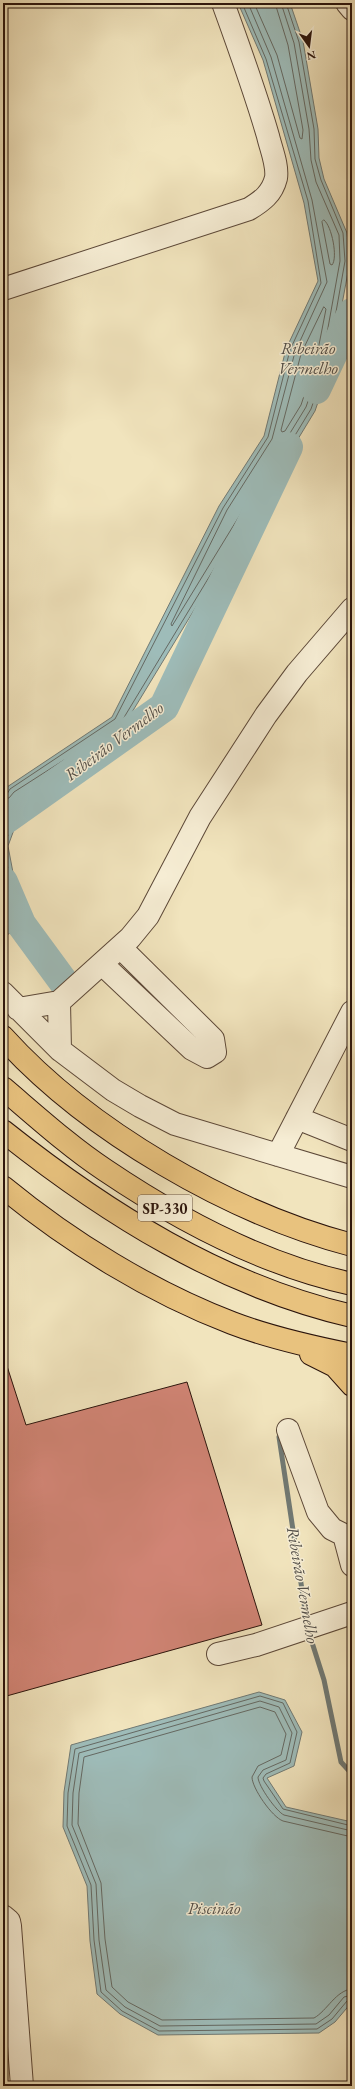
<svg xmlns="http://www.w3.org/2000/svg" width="355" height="2089" viewBox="0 0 355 2089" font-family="'EB Garamond',serif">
<rect width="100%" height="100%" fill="#f1e4bd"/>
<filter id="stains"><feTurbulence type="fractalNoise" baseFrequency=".005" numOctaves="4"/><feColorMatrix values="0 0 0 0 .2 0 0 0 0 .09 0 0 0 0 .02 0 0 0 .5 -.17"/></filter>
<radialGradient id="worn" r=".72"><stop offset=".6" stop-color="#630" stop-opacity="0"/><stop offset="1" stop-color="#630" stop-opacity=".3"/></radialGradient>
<path fill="#9ebcb9" stroke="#707974" d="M238 3H290L303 41 318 129 319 158 324 179 347 233 350 261 331 364 315 411 123 727 19 816 8 846 14 878 31 916 6 936 3 929V794L7 787 112 717 219 506 264 436 286 349 318 281 304 203 263 60Z
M259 1692 285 1700 302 1732 294 1766 267 1778 286 1807 352 1822V2002L335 2022 319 2033 158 2035 120 2014 97 1994 90 1941 87 1886 63 1827 64 1792 71 1745Z"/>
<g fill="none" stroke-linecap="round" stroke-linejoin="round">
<path stroke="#646862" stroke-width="1" d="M248 3 271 57 312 200 327 282 295 352 272 439 227 510 171 624 172 626 306 407 322 361 340 261 339 235 316 182 311 160 309 129 294 43 281 3
M254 3 277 55 300 138 302 139 303 130 288 45 275 3
M324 220C332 226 338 258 332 265L330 264 322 222Z
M324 307 326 309 316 360 301 405 285 431 282 432 281 430 301 354Z
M3 795 7 794 10 789 115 719 223 508 268 437 290 350 321 283 308 201 266 59 242 3
M3 800 9 798 14 792 64 760 67 761V763L12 810 3 834
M3 869 5 882 19 912 3 925
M3 930H7L25 914 10 880 4 847 15 814 120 724 311 409 327 363 345 261 343 233 321 180 315 159 314 129 299 42 286 3
M352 1826 283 1809 264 1781 263 1778 266 1774 290 1763 297 1732 283 1703 260 1696 75 1749 68 1793 67 1826 91 1885 94 1940 101 1992 122 2011 159 2031 317 2029 332 2019 347 2001 352 2000
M352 1831 284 1815C277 1812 258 1786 258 1777L263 1770 286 1760 292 1733 279 1707 260 1701 79 1753 73 1793 72 1825 96 1884 99 1940 106 1990 125 2007 160 2026 316 2024 329 2015 344 1997 352 1995
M352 1837 283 1821C272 1817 252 1788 252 1777L258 1766 281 1755 286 1734 275 1712 260 1707 84 1757 79 1793 78 1824 101 1883 105 1939 112 1987 128 2002 162 2020 314 2018C327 2011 336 1990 352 1989"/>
<path stroke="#707974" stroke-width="5" d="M279 1437 307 1623
M309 1633 324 1680 341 1762 352 1774"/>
<path stroke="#9ebcb9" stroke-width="30" d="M316 389 352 313
M3 821 164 707 288 447
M3 882 21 924 65 984"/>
</g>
<path fill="#d28576" stroke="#2b140c" d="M3 1363H6L26 1425 187 1382 262 1625 3 1697Z"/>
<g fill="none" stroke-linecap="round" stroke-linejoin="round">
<defs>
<path id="minor" d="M347 3 352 9
M3 289 249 209C262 201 272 194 276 178 278 165 271 149 268 136 255 91 239 47 223 3
M102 964 192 1049 207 1057 215 1052 213 1039 120 947
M3 993 60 1050 113 1090 140 1106 175 1124 352 1177
M59 1002 60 1050
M18 1009 59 1002 130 938 148 916 200 817 266 715 297 673 352 609
M297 1118 352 1140
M278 1155 352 1012
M288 1430 318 1512 332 1529 344 1535 352 1565
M218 1654 256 1645 352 1613
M3 1916 9 1921 10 1926 22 2086"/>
<path id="major" d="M3 1037C88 1131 230 1213 352 1245
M3 1187C70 1242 151 1292 232 1323 271 1338 312 1347 352 1355
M311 1354 335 1366 352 1385"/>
<path id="highway" d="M3 1088C36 1116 69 1146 105 1170 179 1220 264 1265 352 1284
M3 1131C106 1213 222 1286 352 1316"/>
</defs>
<use href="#minor" stroke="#5c4838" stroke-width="24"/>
<use href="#major" stroke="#2b140c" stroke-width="24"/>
<use href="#highway" stroke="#2b140c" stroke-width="24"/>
<use href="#minor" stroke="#f6edd4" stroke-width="22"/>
<use href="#major" stroke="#e8c27e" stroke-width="22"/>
<use href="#highway" stroke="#e8c27e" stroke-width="22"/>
</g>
<g text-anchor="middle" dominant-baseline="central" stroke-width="3" stroke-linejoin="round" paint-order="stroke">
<rect fill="#f6edd4" stroke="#685548" stroke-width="1" x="138" y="1195" width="54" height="26" rx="3"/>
<g font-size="15" font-weight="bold" fill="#2b140c">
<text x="165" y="1208">SP-330</text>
</g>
<g font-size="17" font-style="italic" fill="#534f49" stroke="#f6edd4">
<text x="308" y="348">Ribeirão<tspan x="308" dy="20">Vermelho</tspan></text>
<text transform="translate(114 741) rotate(-37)">Ribeirão Vermelho</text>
<text transform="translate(303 1585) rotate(80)">Ribeirão Vermelho</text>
<text x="214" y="1908">Piscinão</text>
</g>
</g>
<rect width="355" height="2089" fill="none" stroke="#f1e4bd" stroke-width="16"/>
<rect x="4" y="4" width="347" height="2081" fill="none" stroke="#2b140c" stroke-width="2"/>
<rect x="8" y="8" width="339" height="2073" fill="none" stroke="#2b140c"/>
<g transform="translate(309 46) rotate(166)" stroke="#f6edd4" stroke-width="3" paint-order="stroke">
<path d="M0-3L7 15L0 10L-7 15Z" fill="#2b140c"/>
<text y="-6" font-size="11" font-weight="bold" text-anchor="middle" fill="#2b140c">N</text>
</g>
<rect width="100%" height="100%" filter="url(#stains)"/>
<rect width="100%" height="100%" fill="url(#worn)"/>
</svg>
